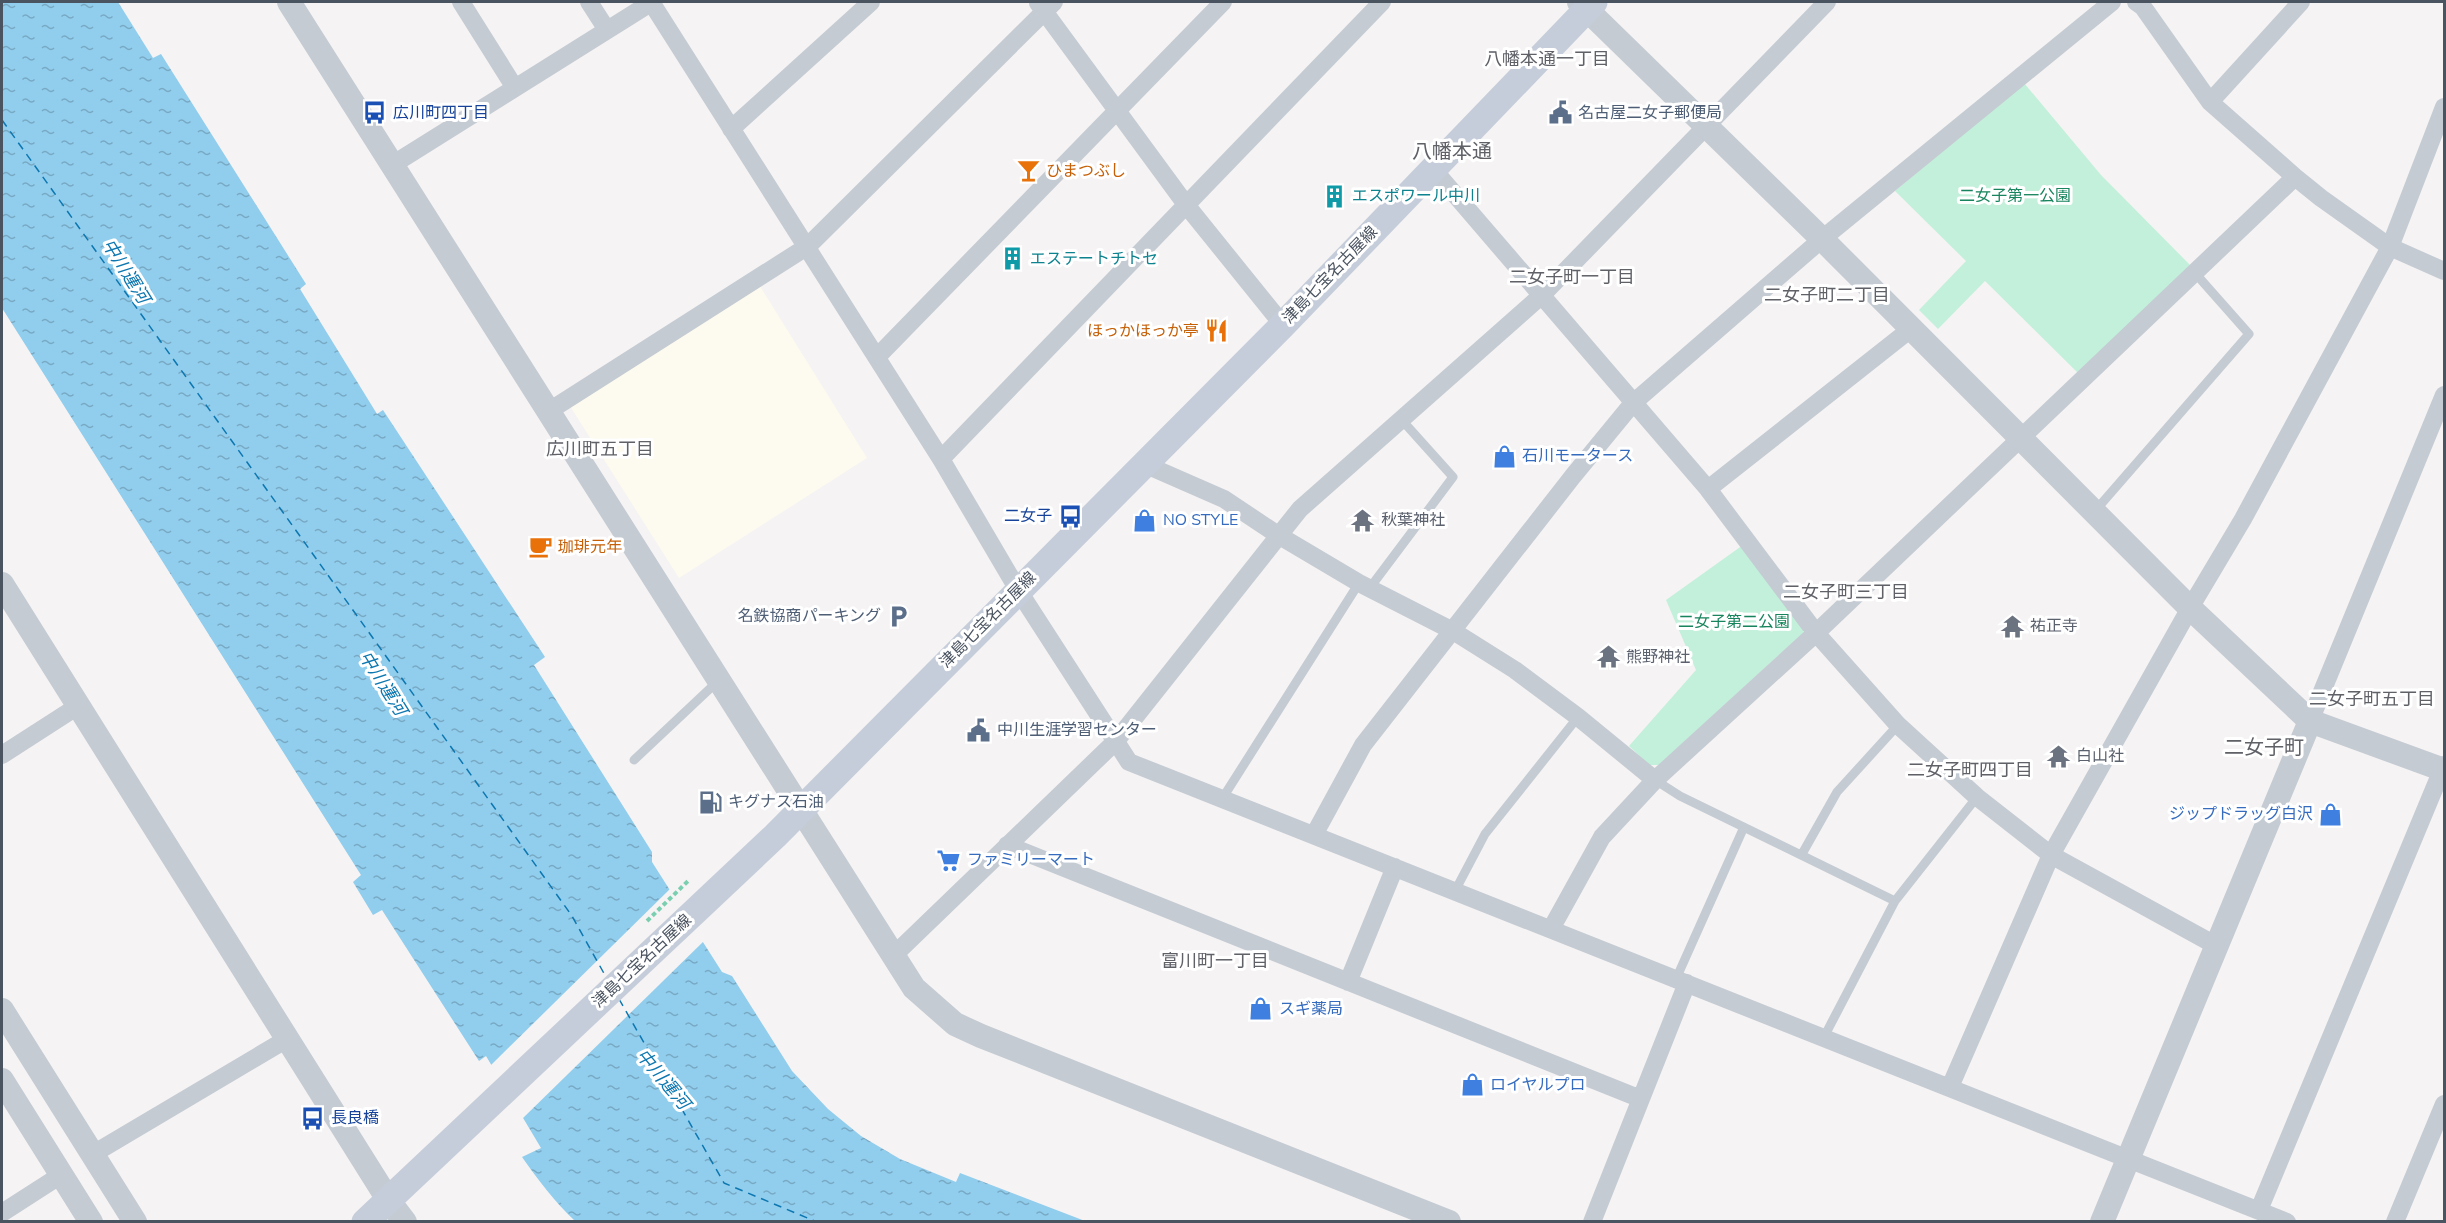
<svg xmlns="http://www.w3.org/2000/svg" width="2446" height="1223" viewBox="0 0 2446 1223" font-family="'Nunito Sans','Noto Sans JP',sans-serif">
<defs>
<pattern id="water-ripples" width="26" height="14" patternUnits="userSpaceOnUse" patternTransform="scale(1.5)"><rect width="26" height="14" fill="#91cded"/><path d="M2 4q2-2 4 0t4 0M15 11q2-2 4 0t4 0" fill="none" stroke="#78a9c3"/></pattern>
</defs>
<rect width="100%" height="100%" fill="#f5f3f3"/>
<path fill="#fdfbef" d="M758 283 867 458 679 578 570 406Z"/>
<path fill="#c3f0db" d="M2024 83 2101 175 2191 266 2078 373 1985 281 1938 329 1919 310 1966 261 1895 191Z
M1743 545 1803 623V633L1659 765H1649L1629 746 1696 670 1666 600Z"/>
<path fill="url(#water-ripples)" d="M2 2H118L153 58 161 54 306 284 300 289 377 414 383 410 545 657 534 665 652 852V862L722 972 732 976 792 1071 828 1109 861 1136 900 1159 956 1182 960 1173 1085 1221H575C555 1202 538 1180 522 1157L541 1148 486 1056 479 1061 382 910 373 915 353 882 361 875 2 308Z"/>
<path fill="#f5f3f3" d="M672 887 706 939 521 1120 489 1067Z"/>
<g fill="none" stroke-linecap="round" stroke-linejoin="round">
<path stroke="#0d77b0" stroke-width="1.5" stroke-dasharray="8 6" stroke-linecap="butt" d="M2 120 572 916 606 977
M619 999 724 1183 817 1222"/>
<path stroke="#7bcfb1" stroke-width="4" stroke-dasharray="4.5 3" stroke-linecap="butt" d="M647 921 688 881"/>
<path stroke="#c4cbd3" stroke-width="9" d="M2095 511 2249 334 2195 273
M1369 589 1453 477 1400 418
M634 760 718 681
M1655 780 1680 796 1895 901
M1222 799 1359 583
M1802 854 1837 792 1898 725
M1455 891 1485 834 1578 717
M1676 979 1744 827
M1824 1037 1895 901 1977 797"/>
<path stroke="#c4cbd3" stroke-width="18" d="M461 2 515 88
M589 2 607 30
M651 2 941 459 1018 590 1129 762 2287 1222
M2136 2 2143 7 2210 102 2295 177 2321 198 2390 247 2444 271
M1038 3 1187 206 1283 325
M2210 102 2301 2
M731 129 871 2
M392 165 652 2
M1433 169 1708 489 1816 633 1898 725 1977 797 2051 855 2217 946
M877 357 1223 2
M549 411 808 246 1054 2
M941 459 1382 2
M1144 464 1224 499 1278 535 1359 583 1453 631 1515 670 1578 717 1655 780
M1708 489 1912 328
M2310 721 2444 395
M2 755 78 706
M1314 835 1363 745 1573 476 1633 403 1822 239 2112 2
M1007 845 1641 1099
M1551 929 1602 837 1655 780 1816 633 2295 177
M893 956 1116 741 1300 509 1542 295 1827 2
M1348 982 1395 867
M1950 1087 2051 855 2190 608 2243 519 2390 247 2444 107
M93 1154 287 1039
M2259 1210 2444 765
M2 1213 61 1175
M1592 1222 1687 983
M2395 1222 2444 1104"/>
<path stroke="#c4cbd3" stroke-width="24" d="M289 2 914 988 955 1024 981 1036 1449 1222
M1579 2 1822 239 2190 608 2310 721 2444 770
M2 584 389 1201 405 1222
M2 1010 135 1222
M2 1080 91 1222
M2102 1222 2310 721"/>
<path stroke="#c6cdda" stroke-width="27" d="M365 1222 775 836 1283 325 1594 2"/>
</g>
<defs>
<symbol id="bus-bare" viewBox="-9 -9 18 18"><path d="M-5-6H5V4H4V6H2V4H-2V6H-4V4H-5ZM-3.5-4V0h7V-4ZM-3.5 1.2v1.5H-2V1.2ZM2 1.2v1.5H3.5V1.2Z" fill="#1a4fb4" stroke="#fff" stroke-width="2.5" paint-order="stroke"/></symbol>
<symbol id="civic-bare" viewBox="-9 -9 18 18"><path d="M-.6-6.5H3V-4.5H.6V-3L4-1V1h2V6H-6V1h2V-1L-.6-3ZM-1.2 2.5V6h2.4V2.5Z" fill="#5c6f8a" stroke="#fff" stroke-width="2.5" paint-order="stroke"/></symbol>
<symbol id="bar-bare" viewBox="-9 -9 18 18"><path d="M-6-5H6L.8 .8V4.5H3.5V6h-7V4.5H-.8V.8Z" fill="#e8710a" stroke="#fff" stroke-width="2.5" paint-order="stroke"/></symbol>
<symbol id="building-bare" viewBox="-9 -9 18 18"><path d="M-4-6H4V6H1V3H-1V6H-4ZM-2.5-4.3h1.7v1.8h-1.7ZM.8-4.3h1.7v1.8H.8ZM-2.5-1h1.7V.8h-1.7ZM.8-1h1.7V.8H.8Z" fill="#0f9aa8" stroke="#fff" stroke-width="2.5" paint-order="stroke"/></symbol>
<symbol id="restaurant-bare" viewBox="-9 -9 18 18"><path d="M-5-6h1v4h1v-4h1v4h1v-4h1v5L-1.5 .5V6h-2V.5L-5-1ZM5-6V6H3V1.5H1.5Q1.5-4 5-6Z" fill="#e8710a" stroke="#fff" stroke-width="2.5" paint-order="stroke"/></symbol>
<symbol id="shop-bare" viewBox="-9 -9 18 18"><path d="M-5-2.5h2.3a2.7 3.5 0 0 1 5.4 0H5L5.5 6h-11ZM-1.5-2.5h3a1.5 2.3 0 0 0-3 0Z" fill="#3f7fe0" stroke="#fff" stroke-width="2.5" paint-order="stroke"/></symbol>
<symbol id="temple-bare" viewBox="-9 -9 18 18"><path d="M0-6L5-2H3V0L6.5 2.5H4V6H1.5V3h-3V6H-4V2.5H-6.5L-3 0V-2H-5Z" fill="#6b7280" stroke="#fff" stroke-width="2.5" paint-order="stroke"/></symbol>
<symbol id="cafe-bare" viewBox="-9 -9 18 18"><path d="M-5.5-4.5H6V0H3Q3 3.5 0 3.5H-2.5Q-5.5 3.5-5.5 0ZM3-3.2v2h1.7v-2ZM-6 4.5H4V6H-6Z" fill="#e8710a" stroke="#fff" stroke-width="2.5" paint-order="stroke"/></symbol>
<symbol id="parking-bare" viewBox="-9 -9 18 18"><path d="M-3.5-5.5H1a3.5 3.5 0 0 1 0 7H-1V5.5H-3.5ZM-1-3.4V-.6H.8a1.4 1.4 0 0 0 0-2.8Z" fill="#5c6f8a" stroke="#fff" stroke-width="2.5" paint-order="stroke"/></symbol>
<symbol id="fuel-bare" viewBox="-9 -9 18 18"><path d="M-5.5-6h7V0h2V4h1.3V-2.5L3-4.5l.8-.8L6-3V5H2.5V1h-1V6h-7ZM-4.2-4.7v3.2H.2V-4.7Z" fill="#5c6f8a" stroke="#fff" stroke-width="2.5" paint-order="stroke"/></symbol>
<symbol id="supermarket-bare" viewBox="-9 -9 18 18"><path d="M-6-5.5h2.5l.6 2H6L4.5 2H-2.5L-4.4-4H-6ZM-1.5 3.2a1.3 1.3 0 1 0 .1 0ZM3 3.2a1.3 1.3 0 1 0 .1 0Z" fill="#3f7fe0" stroke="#fff" stroke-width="2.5" paint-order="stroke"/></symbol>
</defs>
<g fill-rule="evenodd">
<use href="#bus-bare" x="358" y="96" width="33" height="33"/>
<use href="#civic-bare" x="1544" y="96" width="33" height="33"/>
<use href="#bar-bare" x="1012" y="154" width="33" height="33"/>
<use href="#building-bare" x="1318" y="180" width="33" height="33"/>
<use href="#building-bare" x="996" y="242" width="33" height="33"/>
<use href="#restaurant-bare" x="1200" y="314" width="33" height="33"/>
<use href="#shop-bare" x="1488" y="440" width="33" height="33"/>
<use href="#bus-bare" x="1054" y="500" width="33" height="33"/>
<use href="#shop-bare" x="1128" y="504" width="33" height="33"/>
<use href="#temple-bare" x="1346" y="504" width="33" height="33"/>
<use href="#cafe-bare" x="524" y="530" width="33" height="33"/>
<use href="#parking-bare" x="882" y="600" width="33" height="33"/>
<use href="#temple-bare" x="1996" y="610" width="33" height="33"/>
<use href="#temple-bare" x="1592" y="640" width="33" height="33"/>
<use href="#civic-bare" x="962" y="714" width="33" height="33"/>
<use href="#temple-bare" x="2042" y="740" width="33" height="33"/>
<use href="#fuel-bare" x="694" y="786" width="33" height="33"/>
<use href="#shop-bare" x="2314" y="798" width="33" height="33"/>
<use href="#supermarket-bare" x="932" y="844" width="33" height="33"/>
<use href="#shop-bare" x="1244" y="992" width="33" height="33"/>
<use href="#shop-bare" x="1456" y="1068" width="33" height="33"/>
<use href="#bus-bare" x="296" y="1102" width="33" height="33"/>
</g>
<g text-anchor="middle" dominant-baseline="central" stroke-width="6" stroke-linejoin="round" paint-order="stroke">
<g font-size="16" fill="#164399" stroke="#fff" text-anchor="start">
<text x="393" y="113">広川町四丁目</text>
<text x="1052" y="516" text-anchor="end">二女子</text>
<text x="331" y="1118">長良橋</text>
</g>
<g font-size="16" fill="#4e5e75" stroke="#fff" text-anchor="start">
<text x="1578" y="113">名古屋二女子郵便局</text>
<text x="881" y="616" text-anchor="end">名鉄協商パーキング</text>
<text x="997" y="730">中川生涯学習センター</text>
<text x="728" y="802">キグナス石油</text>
</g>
<g font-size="16" fill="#c56008" stroke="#fff" text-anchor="start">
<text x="1046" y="171">ひまつぶし</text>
<text x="1199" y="331" text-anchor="end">ほっかほっか亭</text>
<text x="558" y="547">珈琲元年</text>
</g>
<g font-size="16" fill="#0d838f" stroke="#fff" text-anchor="start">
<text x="1352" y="196">エスポワール中川</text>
<text x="1030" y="259">エステートチトセ</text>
</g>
<g font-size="16" fill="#18845d" stroke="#fff">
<text x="2015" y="196">二女子第一公園</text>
<text x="1734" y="622">二女子第二公園</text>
</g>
<g font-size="16" fill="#4a5360" stroke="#fff">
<text transform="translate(1330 275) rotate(-46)">津島七宝名古屋線</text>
<text transform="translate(988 620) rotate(-45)">津島七宝名古屋線</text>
<text transform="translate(642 961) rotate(-43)">津島七宝名古屋線</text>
</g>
<g font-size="16" fill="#366cbe" stroke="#fff" text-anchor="start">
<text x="1522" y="456">石川モータース</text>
<text x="1163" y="520">NO STYLE</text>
<text x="2313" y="814" text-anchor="end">ジップドラッグ白沢</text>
<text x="967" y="860">ファミリーマート</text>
<text x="1279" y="1009">スギ薬局</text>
<text x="1490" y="1085">ロイヤルプロ</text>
</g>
<g font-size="16" fill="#5b616d" stroke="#fff" text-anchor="start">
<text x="1381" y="520">秋葉神社</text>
<text x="2030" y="626">祐正寺</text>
<text x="1626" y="657">熊野神社</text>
<text x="2076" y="756">白山社</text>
</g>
<g font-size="18" fill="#5f6167" stroke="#fff">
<text x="1547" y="59">八幡本通一丁目</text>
<text x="1572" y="277">二女子町一丁目</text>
<text x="1827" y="295">二女子町二丁目</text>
<text x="600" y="449">広川町五丁目</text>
<text x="1846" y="592">二女子町三丁目</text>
<text x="2372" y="699">二女子町五丁目</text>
<text x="1970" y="770">二女子町四丁目</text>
<text x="1215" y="961">富川町一丁目</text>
</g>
<g font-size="18" font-style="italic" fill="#0d77b0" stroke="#fff">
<text transform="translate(126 271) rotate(58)">中川運河</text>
<text transform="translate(383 683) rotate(58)">中川運河</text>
<text transform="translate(663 1079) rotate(50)">中川運河</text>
</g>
<g font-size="20" fill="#5f6167" stroke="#fff">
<text x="1452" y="151">八幡本通</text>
<text x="2264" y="747">二女子町</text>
</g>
</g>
<rect width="2446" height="1223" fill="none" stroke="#4a5360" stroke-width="6"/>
</svg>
